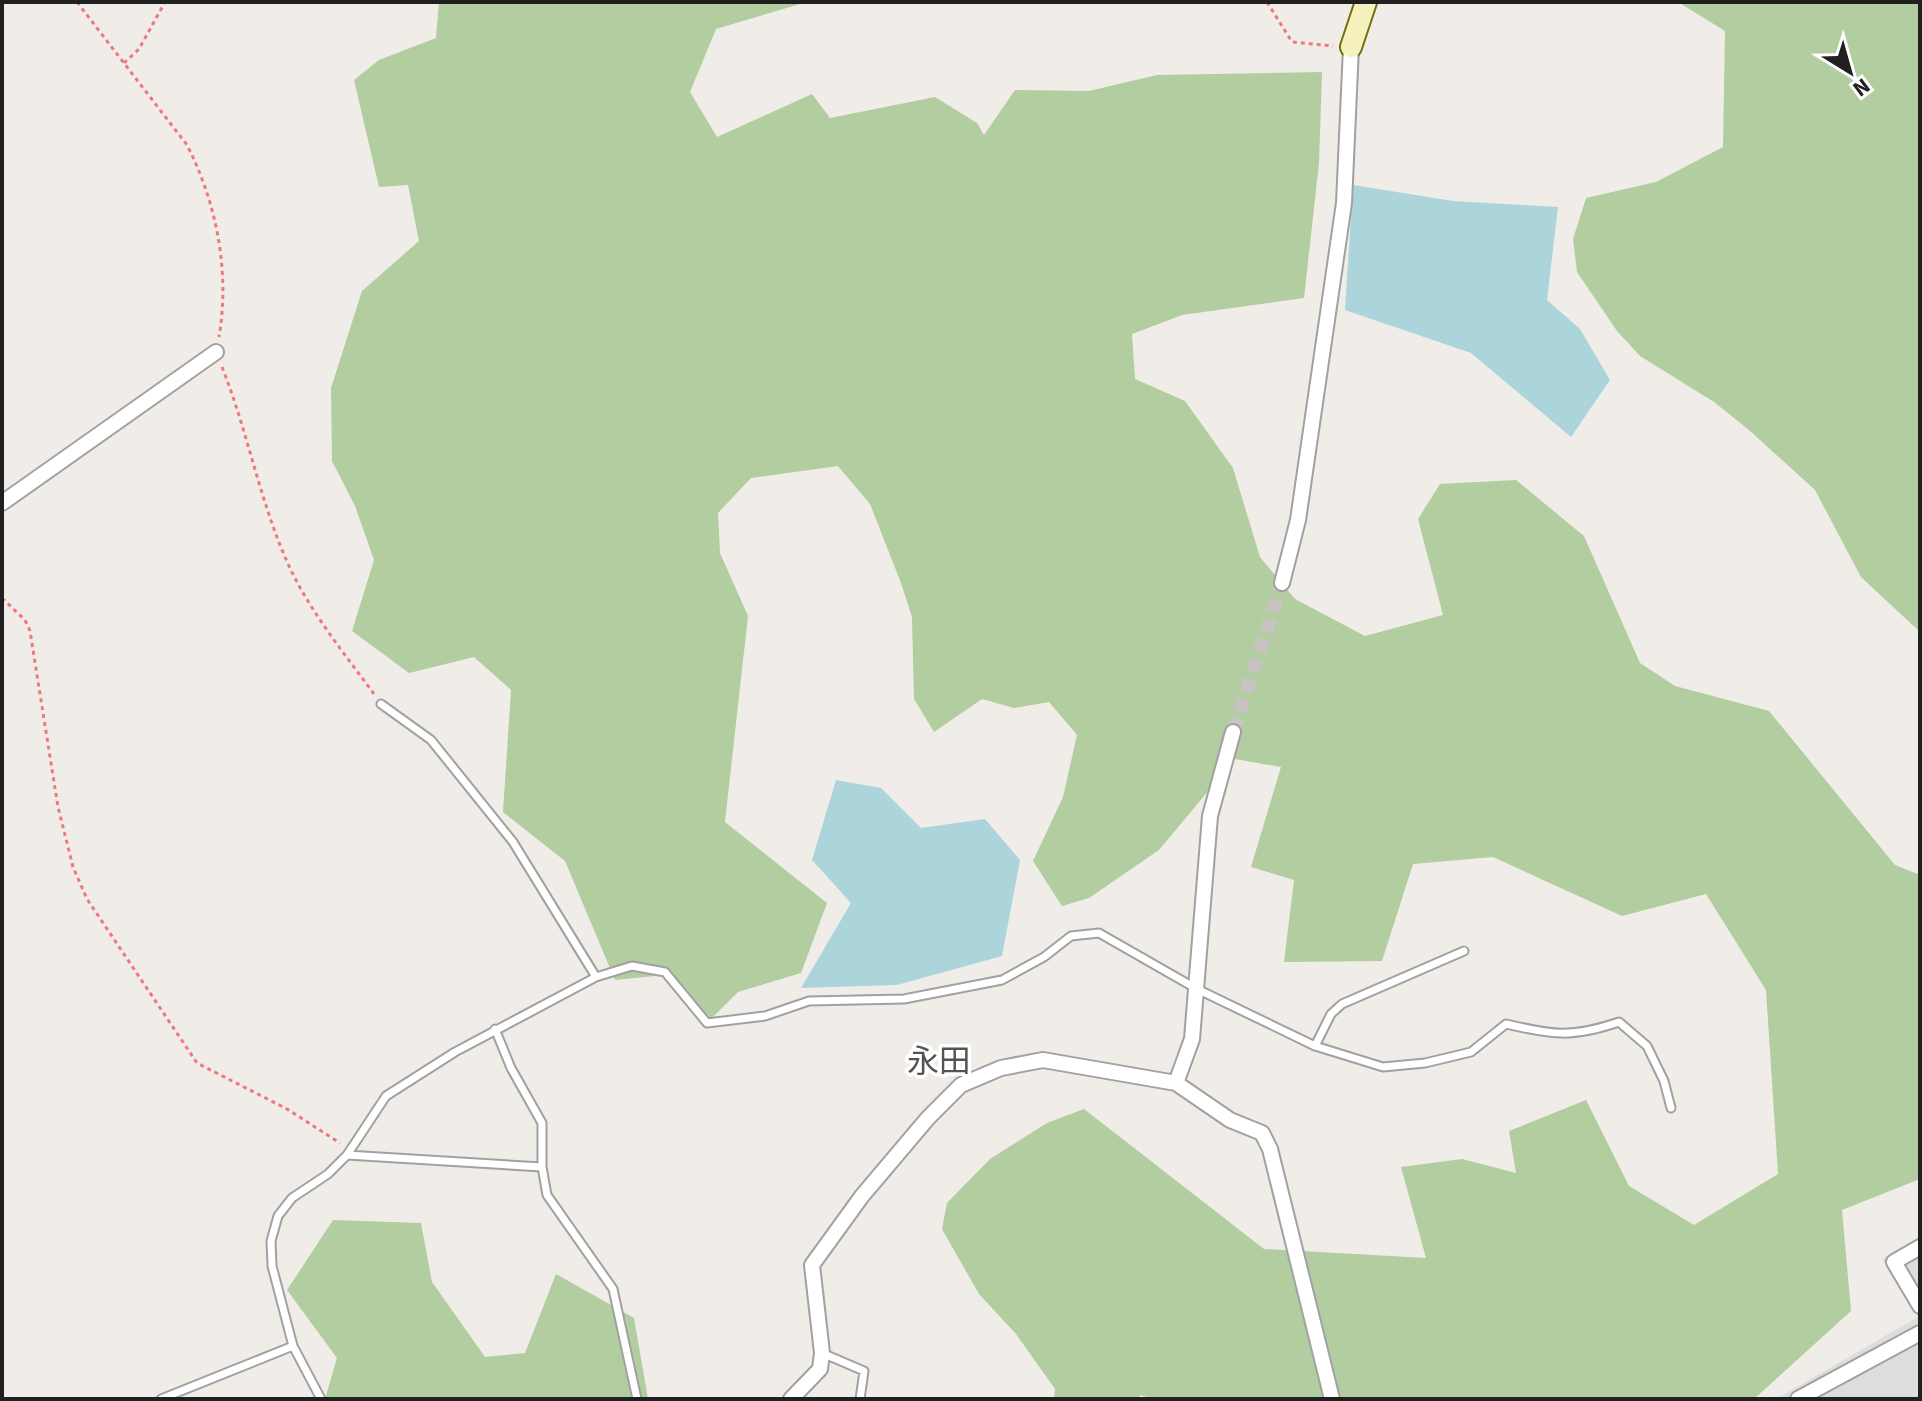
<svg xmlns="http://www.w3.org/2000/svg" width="1922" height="1401" viewBox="0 0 1922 1401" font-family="'Source Sans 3','Noto Sans JP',sans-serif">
<rect width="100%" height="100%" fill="#f0ece8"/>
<path fill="#deddde" d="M1920 1237V1399H1776L1918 1317 1882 1259Z"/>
<path fill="#b2cd9f" d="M439 2H807L716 29 690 92 717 137 812 94 830 118 935 97 977 123 984 135 1015 90 1089 91 1157 75 1322 72 1319 163 1304 298 1182 315 1132 334 1135 379 1185 401 1233 468 1260 557 1295 599 1365 636 1443 615 1418 519 1440 484 1516 480 1584 536 1640 663 1675 686 1769 711 1895 865 1920 875V1179L1842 1210 1851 1311 1754 1399H1154L1140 1395 1138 1399H1054L1055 1389 1016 1334 979 1294 942 1229 947 1203 990 1159 1047 1123 1084 1109 1264 1249 1426 1258 1401 1167 1462 1159 1516 1173 1509 1131 1586 1100 1629 1186 1694 1225 1778 1174 1766 990 1706 894 1622 916 1493 857 1413 864 1382 961 1284 962 1294 880 1251 867 1281 767 1235 759 1159 850 1089 898 1062 906 1033 861 1063 797 1077 735 1049 702 1014 708 982 699 934 732 914 699 912 617 901 583 870 504 838 466 751 478 718 513 720 553 748 616 725 822 827 903 801 973 738 992 711 1019 665 975 615 980 565 861 503 812 511 690 474 657 409 673 352 631 374 560 355 506 332 461 331 388 362 291 419 241 408 185 379 187 354 80 379 60 436 38Z
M1678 2H1920V632L1861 577 1815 490 1749 430 1714 402 1640 356 1617 331 1577 272 1573 239 1586 198 1656 182 1723 147 1725 31Z
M333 1220 421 1223 432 1282 485 1357 525 1353 556 1274 634 1318 648 1399H325L337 1358 287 1290Z"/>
<path fill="#abd5db" d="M1353 185 1453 201 1558 207 1547 300 1580 329 1610 380 1571 437 1471 353 1345 310Z
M836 780 881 788 921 828 985 819 1020 860 1002 956 897 985 801 988 851 903 812 860Z"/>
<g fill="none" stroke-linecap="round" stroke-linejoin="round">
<path stroke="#c6c3c0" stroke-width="14" stroke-dasharray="14 7" stroke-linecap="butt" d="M1233 732 1282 583"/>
<defs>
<path id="lane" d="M381 704 431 740 513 842 596 977
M495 1029 511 1068 542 1123V1167L547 1195 613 1289 637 1399
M1315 1046 1331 1014 1342 1004 1464 951
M347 1155 542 1167
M822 1353 864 1371 860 1399
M161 1399 293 1346
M321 1399 293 1346 272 1266 271 1241 278 1216 292 1198 328 1174 347 1155 386 1096 455 1052 596 977 632 966 665 972 707 1023 765 1016 809 1001 904 999 1002 980 1044 957 1071 936 1099 933 1197 989 1315 1046 1383 1067 1425 1063 1471 1052 1506 1024C1553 1035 1572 1038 1619 1022L1647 1046 1664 1081 1671 1108"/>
<path id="street" d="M2 503 216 352
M1282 583 1298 520 1344 203 1351 47
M1176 1083 1192 1039 1210 816 1233 732
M1920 1247 1894 1262 1920 1306
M791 1399 820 1369 822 1353 812 1265 862 1196 928 1118 961 1085 1001 1068 1043 1060 1176 1083 1230 1120 1262 1133 1270 1149 1332 1399
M1798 1399 1920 1333"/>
<path id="secondary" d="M1351 47 1366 2"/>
</defs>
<use href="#lane" stroke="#a1a1a1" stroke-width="11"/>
<use href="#street" stroke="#a1a1a1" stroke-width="18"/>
<use href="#secondary" stroke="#72710d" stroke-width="24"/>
<path stroke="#f1787a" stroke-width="3" stroke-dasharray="4 4" stroke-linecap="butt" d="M77 2 187 145C217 204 230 272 219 337
M1267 2 1292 42 1333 46
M124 63 139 49 165 2
M222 367C248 432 260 503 289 566 311 613 344 653 374 694
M2 598 25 620 30 631 58 807 73 867 87 899 197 1063 287 1109 340 1143"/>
<use href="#lane" stroke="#fff" stroke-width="7"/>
<use href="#street" stroke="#fff" stroke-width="14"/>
<use href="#secondary" stroke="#f6f2c0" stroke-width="20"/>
</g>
<g text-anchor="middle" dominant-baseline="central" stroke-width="7" stroke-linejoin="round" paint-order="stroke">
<g font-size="32" fill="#535353" stroke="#fff">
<text x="939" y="1062">永田</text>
</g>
</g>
<rect width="1922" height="1401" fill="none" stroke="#202020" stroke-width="8"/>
<g transform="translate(1850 72) rotate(143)" stroke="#ffffff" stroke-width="6" paint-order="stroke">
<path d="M0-6L14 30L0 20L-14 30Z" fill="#202020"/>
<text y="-12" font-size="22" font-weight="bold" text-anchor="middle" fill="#202020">N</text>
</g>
</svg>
